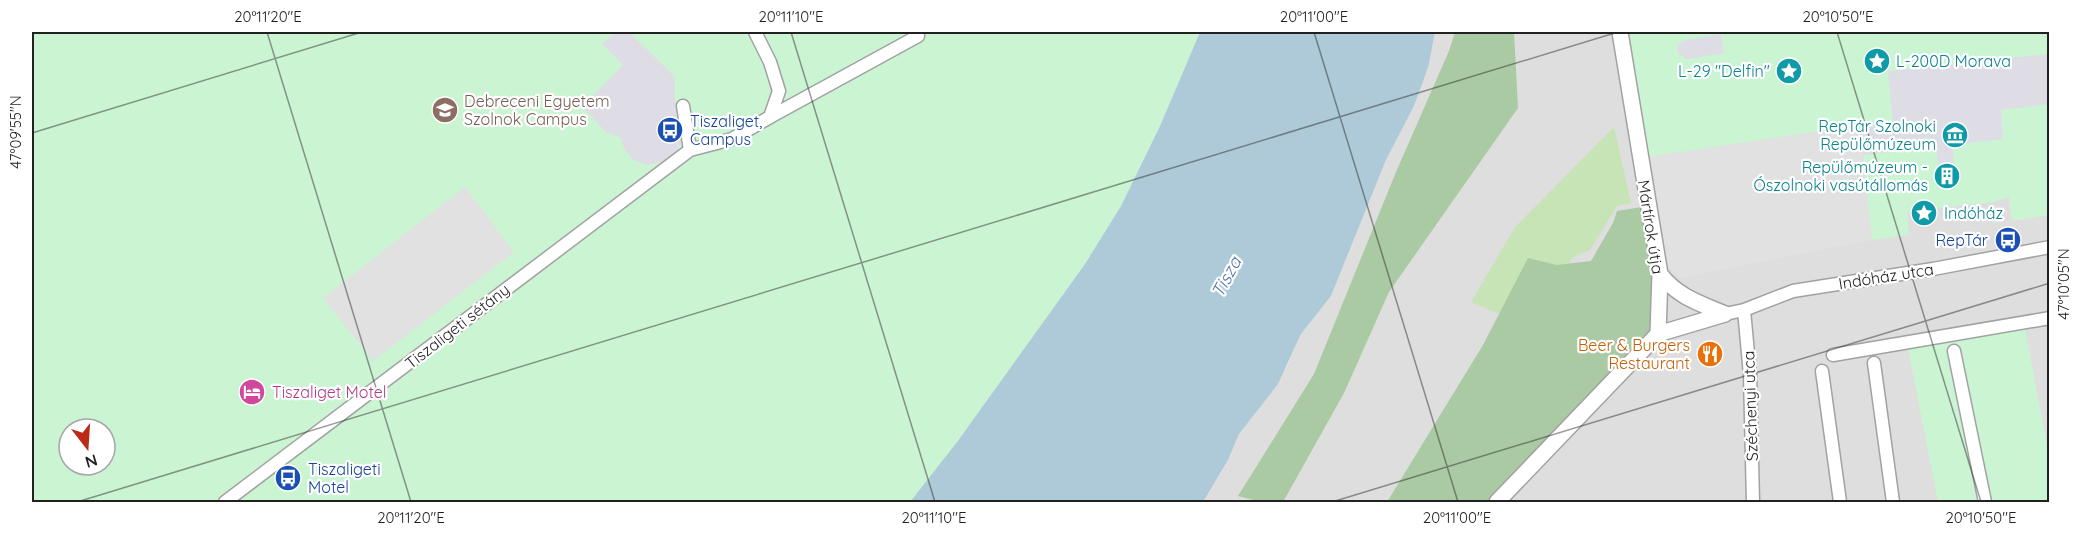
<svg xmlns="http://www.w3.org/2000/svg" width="2081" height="534" viewBox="0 0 2081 534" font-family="Quicksand,sans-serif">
<rect width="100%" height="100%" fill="#f0eee8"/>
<path fill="#dfdede" d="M1435 32H2049V502H1203L1228 460 1239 434 1286 368 1301 334 1331 296 1386 160 1414 106 1424 79 1429 64Z"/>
<path fill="#c6e4b5" d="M1614 127 1631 203 1617 206 1590 250 1573 257 1544 304 1502 315 1471 302 1515 227Z"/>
<path fill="#a9caa2" d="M1455 32H1514L1518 108 1389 292 1344 393 1283 502H1261L1238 496 1314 374 1396 172 1449 51Z
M1648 206 1658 334 1490 502H1387L1483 345 1528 258 1557 265 1591 261 1613 223 1617 211Z"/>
<path fill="#cbf4d3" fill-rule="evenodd" d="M32 32H1200L1160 126 1121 206 1085 264 957 442 910 502H32ZM69 429H105V465H69Z
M1628 32H2049V215L2012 221 2009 197 1993 202 1907 211 1909 235 1872 240 1860 125 1648 157Z
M2024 323 2049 457V501L1938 502 1907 343Z"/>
<path fill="#e1e1e1" d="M1860 125 1872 240 1680 278 1664 263 1648 157Z
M465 187 514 252 373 361 323 298Z"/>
<path fill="#dedde6" d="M616 32H629L675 77V106L681 127V142L676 153 662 162 648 165 633 160 624 149 621 138 606 132 582 107 623 65 602 44Z
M1721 34 1724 53 1687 59 1678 54 1677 46 1685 40Z
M2049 54V104L2001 110 2003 139 1952 145 1954 162 1938 164 1936 147 1863 155 1860 128 1893 124 1888 71Z"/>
<path fill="#aecad8" d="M1200 32H1435L1429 64 1424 79 1414 106 1386 160 1331 296 1301 334 1278 384 1239 434 1228 460 1203 502H910L957 442 1085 264 1121 206 1160 126Z"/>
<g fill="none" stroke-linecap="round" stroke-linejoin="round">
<defs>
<path id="minor" d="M683 106 690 150
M770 117 918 36
M1744 310 1750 375 1753 502
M1725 314 1744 310 1793 291 1933 269 2050 247
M1954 351 1985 502
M1833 355 2050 318
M1874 363 1893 502
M1822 371 1840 502
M225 502 690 150 732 139 770 117 779 91 770 62 755 32"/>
<path id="tertiary" d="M1620 32 1660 274 1658 334
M1660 274C1678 297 1699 303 1725 314
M1497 502 1658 334 1725 314"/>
</defs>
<use href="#minor" stroke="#a2a2a2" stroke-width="15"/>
<use href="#tertiary" stroke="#a2a2a2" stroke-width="18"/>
<use href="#minor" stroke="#fff" stroke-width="12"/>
<use href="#tertiary" stroke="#fff" stroke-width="15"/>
</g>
<path fill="none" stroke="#212121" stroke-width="1.5" stroke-opacity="0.45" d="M267 32 411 502M791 32 935 502M1314 32 1458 502M1837 32 1981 502M32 133 362 32M77 502 1618 32M1332 502 2050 283"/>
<defs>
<symbol id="sight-disc" viewBox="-11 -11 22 22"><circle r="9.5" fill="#0f9aa8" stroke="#fff"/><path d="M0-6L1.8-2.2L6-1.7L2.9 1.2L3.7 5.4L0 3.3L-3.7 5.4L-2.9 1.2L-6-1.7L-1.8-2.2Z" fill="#fff"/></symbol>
<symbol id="university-disc" viewBox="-11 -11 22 22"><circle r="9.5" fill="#8d6e63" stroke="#fff"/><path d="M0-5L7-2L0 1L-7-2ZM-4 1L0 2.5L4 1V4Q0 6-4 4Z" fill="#fff"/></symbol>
<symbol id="bus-disc" viewBox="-11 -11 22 22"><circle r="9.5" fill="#1a4fb4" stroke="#fff"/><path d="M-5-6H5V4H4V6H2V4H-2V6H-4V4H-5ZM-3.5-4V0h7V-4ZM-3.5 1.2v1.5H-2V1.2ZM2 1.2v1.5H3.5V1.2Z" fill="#fff"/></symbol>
<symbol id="museum-disc" viewBox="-11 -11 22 22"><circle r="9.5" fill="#0f9aa8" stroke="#fff"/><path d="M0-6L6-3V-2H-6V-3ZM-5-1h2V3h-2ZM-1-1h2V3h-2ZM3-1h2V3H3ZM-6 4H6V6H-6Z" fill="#fff"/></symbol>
<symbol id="building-disc" viewBox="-11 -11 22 22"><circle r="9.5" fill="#0f9aa8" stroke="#fff"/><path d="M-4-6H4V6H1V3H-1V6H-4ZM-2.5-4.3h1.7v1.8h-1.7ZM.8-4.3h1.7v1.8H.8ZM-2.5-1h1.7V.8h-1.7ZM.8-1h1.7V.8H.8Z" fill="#fff"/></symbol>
<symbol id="restaurant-disc" viewBox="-11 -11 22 22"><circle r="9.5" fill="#e8710a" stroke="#fff"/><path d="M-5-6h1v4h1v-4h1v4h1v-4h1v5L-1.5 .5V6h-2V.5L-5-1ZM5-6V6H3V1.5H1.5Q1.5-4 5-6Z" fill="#fff"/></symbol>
<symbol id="hotel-disc" viewBox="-11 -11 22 22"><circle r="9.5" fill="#d1479c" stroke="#fff"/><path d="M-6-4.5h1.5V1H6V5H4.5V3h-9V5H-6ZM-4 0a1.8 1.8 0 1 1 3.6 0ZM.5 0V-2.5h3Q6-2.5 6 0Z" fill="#fff"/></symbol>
</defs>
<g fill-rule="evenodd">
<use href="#sight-disc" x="1862" y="46" width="30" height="30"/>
<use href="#sight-disc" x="1774" y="56" width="30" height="30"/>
<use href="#university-disc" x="430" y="95" width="30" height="30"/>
<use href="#bus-disc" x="655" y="115" width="30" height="30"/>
<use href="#museum-disc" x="1940" y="120" width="30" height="30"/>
<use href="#building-disc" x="1932" y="161" width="30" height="30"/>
<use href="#sight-disc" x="1909" y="198" width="30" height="30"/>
<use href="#bus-disc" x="1993" y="225" width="30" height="30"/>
<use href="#restaurant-disc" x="1695" y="339" width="30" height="30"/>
<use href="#hotel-disc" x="237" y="377" width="30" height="30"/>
<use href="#bus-disc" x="273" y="463" width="30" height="30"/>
</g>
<g text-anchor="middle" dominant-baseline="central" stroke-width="4.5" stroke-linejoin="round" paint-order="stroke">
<g font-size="16" fill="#0d838f" stroke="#fff" text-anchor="end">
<text x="1896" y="61" text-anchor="start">L-200D Morava</text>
<text x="1770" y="71">L-29 "Delfin"</text>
<text x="1936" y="126">RepTár Szolnoki<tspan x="1936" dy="18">Repülőmúzeum</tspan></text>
<text x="1928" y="167">Repülőmúzeum -<tspan x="1928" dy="18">Ószolnoki vasútállomás</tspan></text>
<text x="1944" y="213" text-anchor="start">Indóház</text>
</g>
<g font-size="16" fill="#785e54" stroke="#fff" text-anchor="start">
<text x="464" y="101">Debreceni Egyetem<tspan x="464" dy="18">Szolnok Campus</tspan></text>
</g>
<g font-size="16" fill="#164399" stroke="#fff" text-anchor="start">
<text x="690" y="121">Tiszaliget,<tspan x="690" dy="18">Campus</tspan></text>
<text x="1988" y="240" text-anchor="end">RepTár</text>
<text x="308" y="469">Tiszaligeti<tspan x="308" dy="18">Motel</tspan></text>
</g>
<g font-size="16" fill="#212121" stroke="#fff">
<text transform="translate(1651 227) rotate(81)">Mártírok útja</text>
<text transform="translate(1886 276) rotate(-9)">Indóház utca</text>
<text transform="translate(457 326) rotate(-38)">Tiszaligeti sétány</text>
<text transform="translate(1750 406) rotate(-92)">Széchenyi utca</text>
</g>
<g font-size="16" fill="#c56008" stroke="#fff" text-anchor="end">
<text x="1690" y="345">Beer &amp; Burgers<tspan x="1690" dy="18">Restaurant</tspan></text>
</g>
<g font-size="16" fill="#b23c85" stroke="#fff" text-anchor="start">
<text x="272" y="392">Tiszaliget Motel</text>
</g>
<g font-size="18" font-style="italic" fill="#5776a6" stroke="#fff">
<text transform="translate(1226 277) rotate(-62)">Tisza</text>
</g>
</g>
<rect width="2081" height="534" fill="none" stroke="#ffffff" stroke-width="66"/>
<g transform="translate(87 447) rotate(163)"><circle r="28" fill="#ffffff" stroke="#a6a6a6" stroke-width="1.5"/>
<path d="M0-4.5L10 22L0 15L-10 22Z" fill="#ba2a17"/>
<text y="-9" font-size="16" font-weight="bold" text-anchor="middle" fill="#212121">N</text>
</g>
<rect x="33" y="33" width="2015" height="468" fill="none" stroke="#212121" stroke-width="2"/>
<g font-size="15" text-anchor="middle" fill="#212121">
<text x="268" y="22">20°11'20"E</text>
<text x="791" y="22">20°11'10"E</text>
<text x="1314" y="22">20°11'00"E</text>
<text x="1838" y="22">20°10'50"E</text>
<text transform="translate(16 132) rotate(-90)" y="5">47°09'55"N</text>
<text transform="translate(2064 284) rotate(-90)" y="5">47°10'05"N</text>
<text x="411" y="523">20°11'20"E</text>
<text x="934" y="523">20°11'10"E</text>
<text x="1457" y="523">20°11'00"E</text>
<text x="1981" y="523">20°10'50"E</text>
</g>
</svg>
